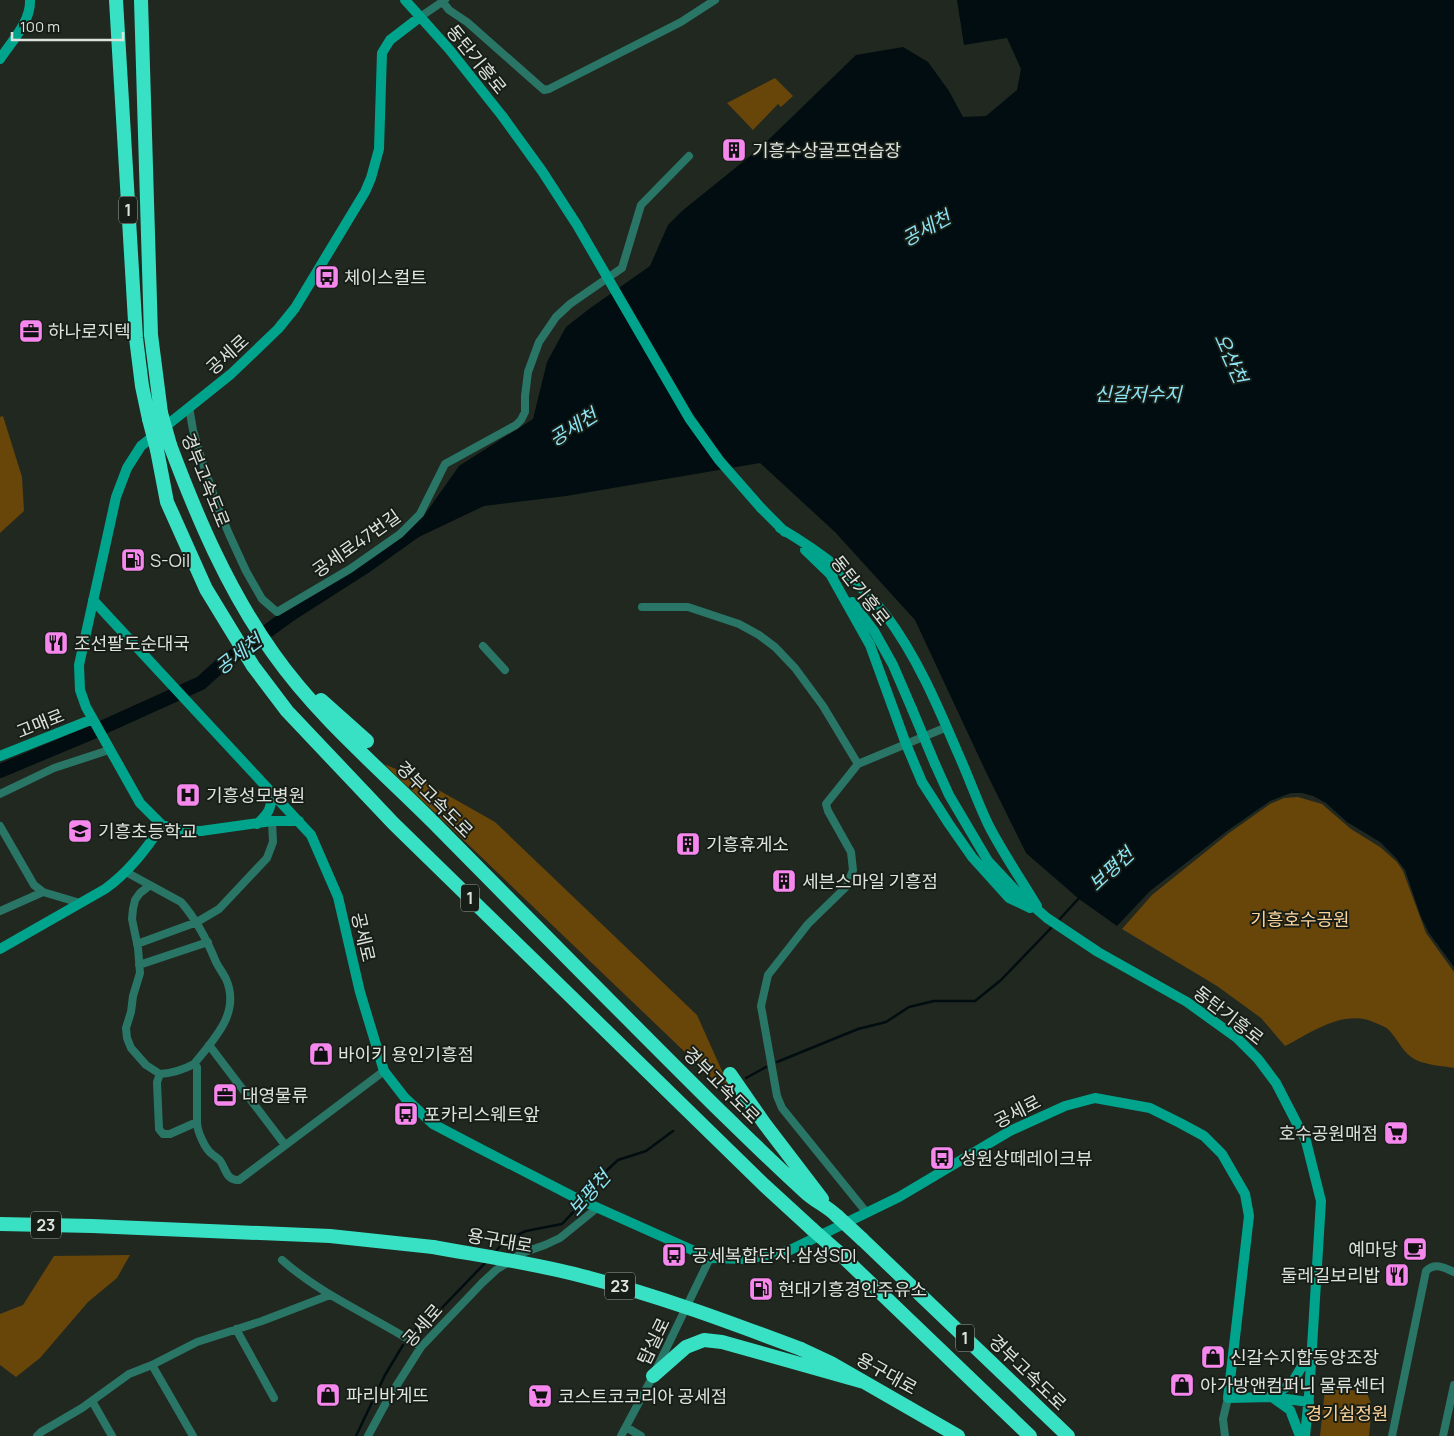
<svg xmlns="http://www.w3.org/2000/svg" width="1454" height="1436" viewBox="0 0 1454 1436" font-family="Manrope,'Noto Sans KR',sans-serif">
<rect width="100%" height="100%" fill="#212820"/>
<path fill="#684509" d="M775 78 793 96 781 107 778 104 753 130 727 103Z
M3 416 22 477 24 511 0 533V417Z
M384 764 419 779 495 822 697 1015 735 1100Z
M1298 797 1322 804 1351 829 1380 847 1397 862 1403 871 1426 933 1454 972V1068C1442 1066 1427 1065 1416 1060 1403 1054 1398 1039 1388 1029 1385 1027 1381 1025 1378 1024 1346 1007 1314 1031 1285 1046L1261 1018 1217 986 1122 929 1152 895 1229 833 1270 804 1284 798Z
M130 1255 117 1278 88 1302 40 1358 16 1377 0 1365V1314L23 1305 54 1256Z
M1325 1389 1366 1391 1372 1406 1369 1436H1320Z"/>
<path fill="#010d10" d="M957 0H1454V967L1429 933 1421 917 1405 870 1396 858 1380 842 1347 822 1326 803 1313 796 1302 793H1291L1270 801 1227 831 1150 891 1117 926 1079 899 1026 853 986 772 915 620 835 532 760 463 566 496 484 506 404 544 459 466 533 419 547 362 566 327 589 309 650 266 668 225 682 211 760 148 856 55 903 47 928 62 949 91 963 117 986 116 1017 90 1021 69 1007 38 964 45Z"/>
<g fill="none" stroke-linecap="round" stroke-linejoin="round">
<path stroke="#010d10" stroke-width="2.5" d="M1057 922 1080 897
M777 1062 858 1029 886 1022 909 1007 934 1001H975L1001 980 1053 926
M746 1078 766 1067
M585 1199 602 1175 618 1160 646 1151 673 1131
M494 1253 506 1240 526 1231 562 1224 581 1204
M416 1329 436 1314 487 1261
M356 1436 385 1375 403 1345"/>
<path stroke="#010d10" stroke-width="14" d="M0 771 86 735 201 683 222 664 291 614 366 566 425 524"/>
<path stroke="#297667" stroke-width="8" d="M443 2 449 10 467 22 544 90 549 89 681 22 715 0
M420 17 445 0
M189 407 193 430 201 458 217 505 229 534 246 571 262 599 277 612 350 569 400 534 420 514 445 464 516 425 521 420 525 412V396L528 372 539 342 556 317 570 304 622 268 641 205 689 156
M642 607H688L739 624 759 635 775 647 795 668 823 706 858 764 826 804 828 811 851 852 853 870 847 886 808 924 768 975 761 1006 777 1096 782 1108 867 1213
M483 646 505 670
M858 764 947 727
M0 794 54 768 109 750
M0 826 34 885 43 892 0 911
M126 872 181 902C197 920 207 940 216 962 219 968 223 973 226 979 241 1013 214 1039 194 1064L197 1067V1122L170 1134H163L159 1129 157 1082 160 1074 146 1065 131 1048 127 1038 126 1028 131 1012 133 996 140 973 138 948 132 919 133 909 135 900 140 893 149 886
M43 892 80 903
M137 944 197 922 219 909 267 858 273 842 272 821
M139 965 208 942
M209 1045 285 1145
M160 1074C172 1073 183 1070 194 1064
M197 1122C197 1131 205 1149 212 1154 215 1157 219 1158 221 1162 226 1170 227 1181 239 1180L384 1071
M282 1260C324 1297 375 1317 421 1347
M236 1329 274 1398
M152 1365 193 1436
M92 1401 112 1436
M626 1427 641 1436
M37 1436 41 1432 82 1408 129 1374 152 1365 197 1342 262 1321 330 1295
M368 1436 388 1399 421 1347 482 1283 496 1270 522 1253 545 1245 560 1238 597 1208
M621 1436 653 1376 710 1258
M1225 1436 1223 1419 1228 1398
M1392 1436 1426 1271C1435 1262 1444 1268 1454 1272
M1443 1436 1454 1385"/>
<path stroke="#00a48c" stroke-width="10" d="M405 0 449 49 503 117
M0 59C11 42 31 22 30 0
M761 508 785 532
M780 528C819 551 857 579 885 614 916 655 937 704 957 751 968 775 977 801 988 824 1002 852 1021 879 1037 906
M805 550 833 577
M829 572 870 645 906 744 922 782 949 824 972 857 1009 898 1030 908
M93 600 311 835 338 897 360 992 384 1071 405 1098 433 1124 473 1145 578 1199 710 1258 747 1259 788 1251 899 1197 1010 1131 1065 1106 1095 1098 1150 1108 1180 1123 1204 1136 1222 1154 1245 1194 1249 1216 1228 1398 1272 1397 1309 1402
M852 602 874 631 893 665 912 709
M0 756 93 719
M935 764 949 795 988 861 1017 892 1047 918 1098 952 1187 1002 1237 1038 1258 1059 1276 1083 1306 1141 1321 1201 1309 1396 1305 1436
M299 821H272L201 831H184L162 825 140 803 86 707 80 690 79 665 116 497 127 468 141 446 231 374 278 329 295 308 365 192 371 178 379 149 382 53 390 40 420 17
M257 824C269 813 271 809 272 793
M0 949 105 889C129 872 146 850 162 825
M1300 1436 1290 1410 1272 1397 1292 1383 1311 1351"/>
<path stroke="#38e1c3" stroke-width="14" d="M116 0 136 338 142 386 149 419
M141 0 151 335 161 413
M170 445C197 517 228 590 273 653 318 717 378 767 433 822 528 918 622 1014 718 1109 746 1136 774 1164 804 1191 814 1201 827 1206 837 1216
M157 450 167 502 206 589 253 666 287 711 393 823 764 1185 812 1229
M321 700 367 741
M730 1074 764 1123 822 1199
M0 1224 92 1226 330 1236 433 1247
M862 1239 1068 1436
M837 1251 1030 1436
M801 1349 831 1363 958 1436
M653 1376 686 1347 704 1340 722 1342 864 1382"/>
<path stroke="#00a48c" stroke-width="10" d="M503 117 542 171 577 225 689 418 719 460 761 508
M912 709 935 764"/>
<path stroke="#38e1c3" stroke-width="14" d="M161 413 170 445
M149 419 157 450
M837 1216 862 1239
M812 1229 837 1251
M433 1247C483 1256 533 1263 582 1276 657 1295 729 1322 801 1349"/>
</g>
<defs>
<symbol id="building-square" viewBox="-11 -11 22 22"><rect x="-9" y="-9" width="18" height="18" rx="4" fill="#f688ed" stroke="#171e17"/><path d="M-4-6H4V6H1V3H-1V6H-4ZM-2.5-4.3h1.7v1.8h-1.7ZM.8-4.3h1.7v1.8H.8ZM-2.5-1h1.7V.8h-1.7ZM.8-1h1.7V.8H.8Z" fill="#111"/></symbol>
<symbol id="bus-square" viewBox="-11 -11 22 22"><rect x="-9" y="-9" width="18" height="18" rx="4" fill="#f688ed" stroke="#171e17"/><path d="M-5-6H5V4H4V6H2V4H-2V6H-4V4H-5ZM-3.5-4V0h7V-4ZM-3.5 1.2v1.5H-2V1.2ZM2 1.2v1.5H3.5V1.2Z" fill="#111"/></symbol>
<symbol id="office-square" viewBox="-11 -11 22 22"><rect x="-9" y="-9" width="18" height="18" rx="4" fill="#f688ed" stroke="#171e17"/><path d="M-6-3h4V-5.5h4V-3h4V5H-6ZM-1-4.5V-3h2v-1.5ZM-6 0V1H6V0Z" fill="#111"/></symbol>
<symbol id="fuel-square" viewBox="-11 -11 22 22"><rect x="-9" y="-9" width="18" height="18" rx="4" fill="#f688ed" stroke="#171e17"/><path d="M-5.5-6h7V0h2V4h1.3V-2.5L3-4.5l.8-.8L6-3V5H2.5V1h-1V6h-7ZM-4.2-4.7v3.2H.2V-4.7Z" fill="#111"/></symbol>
<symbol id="restaurant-square" viewBox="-11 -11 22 22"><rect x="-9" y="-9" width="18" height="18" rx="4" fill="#f688ed" stroke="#171e17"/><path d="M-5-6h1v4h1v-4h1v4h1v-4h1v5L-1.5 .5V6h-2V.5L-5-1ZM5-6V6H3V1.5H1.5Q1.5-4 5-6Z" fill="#111"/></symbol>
<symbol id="hospital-square" viewBox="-11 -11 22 22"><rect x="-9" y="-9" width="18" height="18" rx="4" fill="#f688ed" stroke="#171e17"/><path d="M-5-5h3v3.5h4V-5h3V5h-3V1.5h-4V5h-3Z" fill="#111"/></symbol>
<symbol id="school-square" viewBox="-11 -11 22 22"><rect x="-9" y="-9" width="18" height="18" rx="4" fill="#f688ed" stroke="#171e17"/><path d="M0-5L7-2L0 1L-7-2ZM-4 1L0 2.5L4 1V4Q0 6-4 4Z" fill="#111"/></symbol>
<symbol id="shop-square" viewBox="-11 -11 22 22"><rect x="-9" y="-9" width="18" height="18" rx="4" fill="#f688ed" stroke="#171e17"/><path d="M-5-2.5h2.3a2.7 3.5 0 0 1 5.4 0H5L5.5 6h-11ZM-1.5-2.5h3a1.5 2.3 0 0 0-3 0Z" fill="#111"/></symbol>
<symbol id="supermarket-square" viewBox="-11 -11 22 22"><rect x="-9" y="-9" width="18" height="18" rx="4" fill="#f688ed" stroke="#171e17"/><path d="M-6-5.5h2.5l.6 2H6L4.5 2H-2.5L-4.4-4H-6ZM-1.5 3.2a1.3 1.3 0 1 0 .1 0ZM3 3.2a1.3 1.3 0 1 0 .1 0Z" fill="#111"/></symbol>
<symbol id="cafe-square" viewBox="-11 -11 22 22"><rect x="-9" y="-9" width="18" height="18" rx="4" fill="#f688ed" stroke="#171e17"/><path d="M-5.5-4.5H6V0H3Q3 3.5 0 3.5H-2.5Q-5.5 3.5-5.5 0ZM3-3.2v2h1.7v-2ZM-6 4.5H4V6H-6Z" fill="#111"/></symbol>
</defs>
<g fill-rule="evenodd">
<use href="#building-square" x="720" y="136" width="28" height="28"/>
<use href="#bus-square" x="313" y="263" width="28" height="28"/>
<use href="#office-square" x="17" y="317" width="28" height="28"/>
<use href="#fuel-square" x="119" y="546" width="28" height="28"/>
<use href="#restaurant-square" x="42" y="629" width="28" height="28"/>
<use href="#hospital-square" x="174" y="781" width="28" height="28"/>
<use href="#school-square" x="66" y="817" width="28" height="28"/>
<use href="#building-square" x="674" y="830" width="28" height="28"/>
<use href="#building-square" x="770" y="867" width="28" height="28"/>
<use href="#shop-square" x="307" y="1040" width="28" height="28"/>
<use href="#office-square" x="211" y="1081" width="28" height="28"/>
<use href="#bus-square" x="392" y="1100" width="28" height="28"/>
<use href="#supermarket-square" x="1382" y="1119" width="28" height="28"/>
<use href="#bus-square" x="928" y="1144" width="28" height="28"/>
<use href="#cafe-square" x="1401" y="1235" width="28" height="28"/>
<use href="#bus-square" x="660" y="1241" width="28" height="28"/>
<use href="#restaurant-square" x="1383" y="1261" width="28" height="28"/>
<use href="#fuel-square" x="747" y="1275" width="28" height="28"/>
<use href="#shop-square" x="1199" y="1343" width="28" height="28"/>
<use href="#shop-square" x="1168" y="1371" width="28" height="28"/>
<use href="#shop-square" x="314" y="1381" width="28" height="28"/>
<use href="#supermarket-square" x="526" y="1382" width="28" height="28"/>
</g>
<g text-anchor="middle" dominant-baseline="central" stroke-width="4" stroke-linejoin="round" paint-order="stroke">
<g fill="#171e17" stroke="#a2a7a1" stroke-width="1">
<rect x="119" y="196.5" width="18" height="27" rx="4"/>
<rect x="461" y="884.5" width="18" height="27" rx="4"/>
<rect x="31" y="1211.5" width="30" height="27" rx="4"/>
<rect x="605" y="1272.5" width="30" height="27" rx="4"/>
<rect x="956" y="1324.5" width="18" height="27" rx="4"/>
</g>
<g font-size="16" font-weight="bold" fill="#dde2dc">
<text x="128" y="210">1</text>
<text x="470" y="898">1</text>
<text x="46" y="1225">23</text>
<text x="620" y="1286">23</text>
<text x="965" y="1338">1</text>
</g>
<g font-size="18" fill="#dde2dc" stroke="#171e17">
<text transform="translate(477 59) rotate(51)">동탄기흥로</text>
<text transform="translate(227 354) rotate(-42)">공세로</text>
<text transform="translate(206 480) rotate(68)">경부고속도로</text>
<text transform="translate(356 543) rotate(-35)">공세로47번길</text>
<text transform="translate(861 590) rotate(52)">동탄기흥로</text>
<text transform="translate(40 723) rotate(-22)">고매로</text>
<text transform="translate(435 799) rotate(45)">경부고속도로</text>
<text transform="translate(364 937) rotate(77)">공세로</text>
<text transform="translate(1229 1015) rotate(38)">동탄기흥로</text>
<text transform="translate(722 1085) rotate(45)">경부고속도로</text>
<text transform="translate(1017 1111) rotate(-27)">공세로</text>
<text transform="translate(500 1240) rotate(10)">용구대로</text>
<text transform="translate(422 1325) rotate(-49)">공세로</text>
<text transform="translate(653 1341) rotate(-64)">탑실로</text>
<text transform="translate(1028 1372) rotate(44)">경부고속도로</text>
<text transform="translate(887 1373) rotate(29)">용구대로</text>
</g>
<g font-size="18" fill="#dde2dc" stroke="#171e17" text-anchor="start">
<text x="752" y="150">기흥수상골프연습장</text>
<text x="344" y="277">체이스컬트</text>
<text x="48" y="331">하나로지텍</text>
<text x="150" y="560">S-Oil</text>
<text x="74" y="643">조선팔도순대국</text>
<text x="206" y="795">기흥성모병원</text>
<text x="98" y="831">기흥초등학교</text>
<text x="706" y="844">기흥휴게소</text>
<text x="802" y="881">세븐스마일 기흥점</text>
<text x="338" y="1054">바이키 용인기흥점</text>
<text x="242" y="1095">대영물류</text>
<text x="424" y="1114">포카리스웨트앞</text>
<text x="1378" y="1133" text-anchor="end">호수공원매점</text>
<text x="960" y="1158">성원상떼레이크뷰</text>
<text x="1398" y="1249" text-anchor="end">예마당</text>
<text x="692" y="1255">공세복합단지.삼성SDI</text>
<text x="1380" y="1275" text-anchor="end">둘레길보리밥</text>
<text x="778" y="1289">현대기흥경인주유소</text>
<text x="1230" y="1357">신갈수지합동양조장</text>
<text x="1200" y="1385">아가방앤컴퍼니 물류센터</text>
<text x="346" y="1395">파리바게뜨</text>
<text x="558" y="1396">코스트코코리아 공세점</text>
</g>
<g font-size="18" fill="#fed39a" stroke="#171e17">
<text x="1300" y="919">기흥호수공원</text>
<text x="1347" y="1413">경기쉼정원</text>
</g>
<g font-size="19" font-style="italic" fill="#8de4f5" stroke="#171e17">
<text transform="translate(926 228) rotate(-29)">공세천</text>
<text transform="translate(1231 358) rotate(66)">오산천</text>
<text x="1138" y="394">신갈저수지</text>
<text transform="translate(573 427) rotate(-32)">공세천</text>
<text transform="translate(238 654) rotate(-37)">공세천</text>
<text transform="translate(1111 869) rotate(-43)">보평천</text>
<text transform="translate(589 1193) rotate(-49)">보평천</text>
</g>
</g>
<path d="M12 32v8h111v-8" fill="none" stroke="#dde2dc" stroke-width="2.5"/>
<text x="20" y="32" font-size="15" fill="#dde2dc" stroke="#171e17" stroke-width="4" paint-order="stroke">100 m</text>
</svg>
